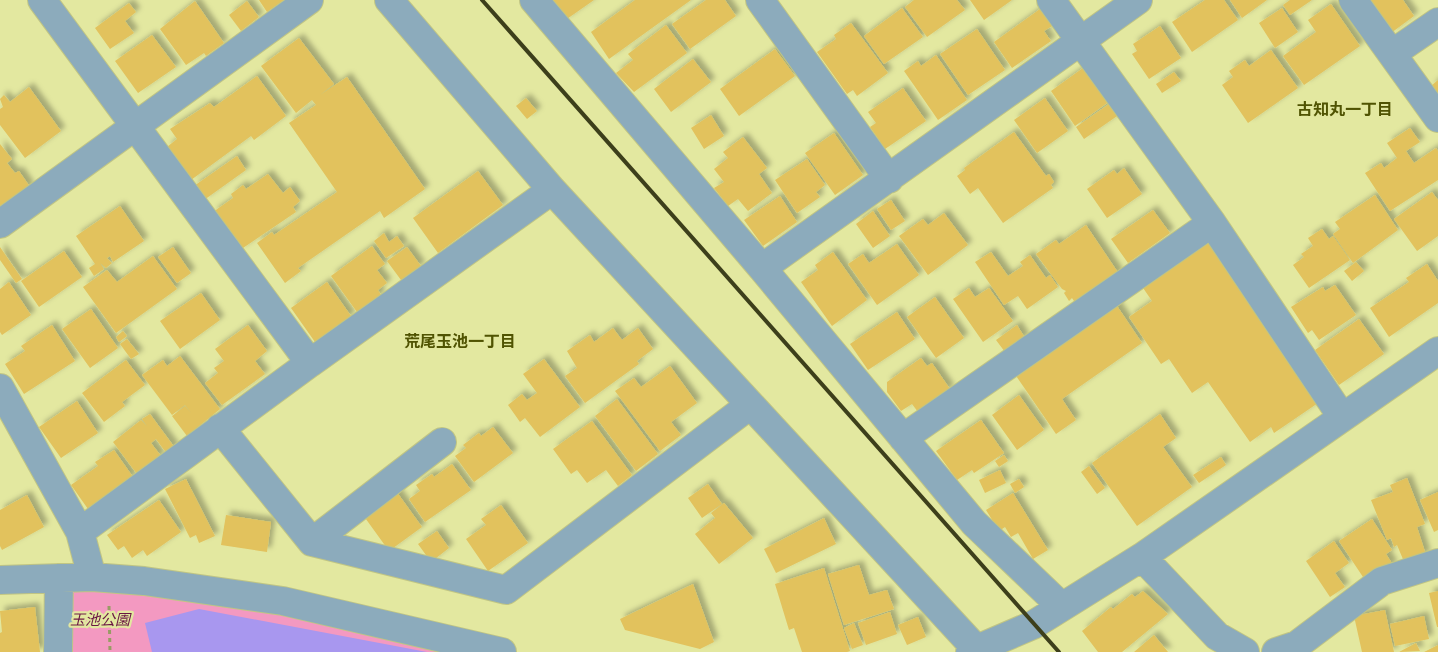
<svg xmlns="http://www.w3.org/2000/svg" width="1438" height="652" viewBox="0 0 1438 652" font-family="'PT Serif','Noto Sans JP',serif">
<defs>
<filter id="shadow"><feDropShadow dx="4.5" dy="-4.5" stdDeviation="2.5" flood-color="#0004"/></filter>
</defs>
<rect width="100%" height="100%" fill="#e3e8a0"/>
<path fill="#f399c1" d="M66 585 282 609 468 652H66Z"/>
<path fill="#a897ef" d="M199 609 427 652H152L145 623Z"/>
<path fill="#e2c25d" filter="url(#shadow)" d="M259 0H284L267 12Z
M549 0H594L564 21Z
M635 0H691L609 59 591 32Z
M706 0H725L736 16 690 49 672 24Z
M914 0H957L965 10 927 37 905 7Z
M970 0H1012L984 20Z
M1205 0H1224L1238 20 1192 52 1172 22Z
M1230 0H1267L1242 18Z
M1290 0H1312L1290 15 1283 5Z
M1367 0H1403L1414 16 1391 33Z
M195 1 224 43 206 56 204 53 186 65 160 29Z
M247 1 259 17 241 31 229 15Z
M129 3 136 12 125 21 134 33 110 49 95 28Z
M1331 4 1360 46 1304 85 1283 56 1316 32 1308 20Z
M902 8 923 37 884 64 864 36Z
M1282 8 1298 32 1275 48 1259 23Z
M1040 9 1052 26 1044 31 1051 41 1012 68 994 42Z
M851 23 888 73 857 96 853 90 847 94 817 52 836 39 834 35Z
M666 25 687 53 634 92 616 73 633 60 628 54Z
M1160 26 1181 58 1149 79 1132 54 1137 51 1133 44Z
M977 29 1005 70 968 95 940 54Z
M152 35 176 67 138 93 115 61Z
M299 38 334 84 320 95 347 77 425 189 384 218 380 211 298 268 301 271 285 283 257 243 272 232 274 235 337 192 289 123 316 105 312 100 296 113 261 66Z
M775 49 795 76 739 116 720 89Z
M1271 50 1298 88 1248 123 1222 85 1233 77 1229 71 1245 60 1249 66Z
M936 55 967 100 938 120 904 71 918 61 921 66Z
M693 59 711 82 671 112 654 89Z
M1083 68 1107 103 1075 126 1051 91Z
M1174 72 1181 81 1162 93 1156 84Z
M257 76 286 116 254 140 251 136 191 180 167 147 177 139 170 129 210 103 214 107Z
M1438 80V96L1431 86Z
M29 87 61 131 25 158 0 125V109L3 107 0 99 4 95 10 102Z
M903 88 926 121 885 149 870 127 876 123 868 112Z
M526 98 537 111 527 119 516 106Z
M1045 98 1068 131 1037 153 1014 120Z
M1112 102 1120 114 1084 139 1076 127Z
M711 115 724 136 704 149 691 128Z
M1410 128 1420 142 1406 151 1414 163 1436 148 1438 151V180L1390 211 1365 173 1381 163 1384 168 1397 158 1387 143Z
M1014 132 1046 176 1049 174 1054 182 1051 185 1053 188 1003 223 978 188 970 194 957 176 965 170 964 168Z
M834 133 863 175 835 195 805 153Z
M743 137 767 168 759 174 772 193 748 211 738 199 728 206 714 188 724 182 714 169 728 158 723 152Z
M0 144 12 159 7 163 15 173 19 171 30 187 0 209Z
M237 156 246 170 204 200 194 186Z
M807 159 825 185 816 192 820 197 797 213 775 180Z
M1124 168 1142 194 1107 218 1087 189 1114 170 1117 174Z
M478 171 503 205 438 253 413 218Z
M268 174 283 193 290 187 300 201 293 207 296 212 240 250 213 212 233 198 231 194 243 185 246 189Z
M1432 192 1438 200V236L1417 251 1394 219Z
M1375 195 1398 230 1353 263 1333 234 1340 229 1335 222Z
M780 196 797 222 763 246 744 220Z
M891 200 905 221 891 230 877 209Z
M120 206 144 241 113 262 110 256 107 258 112 263 106 268 100 263 104 269 94 276 89 268 95 264 76 236Z
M1153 210 1170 233 1128 263 1111 239Z
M873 211 890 236 873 248 856 224Z
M944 213 968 245 928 275 899 236 923 219 928 225Z
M1086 225 1119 274 1076 304 1072 298 1069 301 1064 293 1066 291 1062 289 1036 254 1056 240 1059 244Z
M1322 229 1329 239 1333 236 1350 260 1309 288 1293 265 1304 257 1301 254 1313 246 1308 238Z
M384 233 389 242 397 236 404 246 386 258 374 241Z
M1206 235 1318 403 1274 433 1271 427 1250 442 1208 382 1192 393 1169 359 1161 364 1129 317 1152 301 1139 282Z
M897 244 919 275 877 305 848 264 863 254 869 263Z
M372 246 385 264 377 270 387 283 378 290 381 295 357 312 331 276Z
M0 247 22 279 16 283 0 260Z
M173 247 191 273 177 283 158 257Z
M407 247 421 266 401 280 387 261Z
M64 251 82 277 39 307 21 281Z
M833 252 867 300 832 326 801 282 818 270 815 265Z
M991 252 1008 276 1023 266 1020 262 1030 255 1046 278 1050 275 1058 287 1027 309 1018 296 1004 305 975 262Z
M153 256 177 289 116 333 83 287 107 270 117 282Z
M1356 262 1364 271 1352 281 1344 271Z
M1427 264 1438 281V303L1389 337 1370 308 1409 282 1406 278Z
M9 282 31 315 2 335 0 332V289Z
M327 282 351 316 315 342 291 308Z
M1335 285 1356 315 1319 340 1312 330 1308 333 1291 307 1323 287 1325 291Z
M969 288 975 297 989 288 1013 321 983 342 953 299Z
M201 293 220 320 180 349 160 321Z
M935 297 964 338 936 358 907 317Z
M1113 300 1142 343 1062 399 1076 420 1056 434 1012 370Z
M91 309 118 348 90 368 62 329Z
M897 312 915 339 868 370 850 344Z
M1359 319 1384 354 1339 385 1315 350Z
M52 325 75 361 24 394 5 364 25 351 21 346Z
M248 325 267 351 255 361 265 374 222 405 205 383 218 373 214 368 224 361 215 349Z
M1017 325 1025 338 1005 352 996 340Z
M613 328 622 340 638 328 653 349 637 361 639 364 585 403 565 376 577 368 567 351 590 335 594 342Z
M123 331 127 336 119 342 116 337Z
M127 339 139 354 131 359 120 344Z
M180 356 220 409 187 436 172 416 185 406 191 413 185 405 172 415 142 375 163 360 167 366Z
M921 358 927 366 932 363 950 389 918 412 912 404 901 411 887 392V382Z
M544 359 580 407 540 437 525 418 520 422 508 405 522 394 527 400 537 393 523 374Z
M126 360 145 385 122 402 125 406 104 422 82 393Z
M670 366 697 403 671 422 681 435 660 451 615 391 634 378 641 387Z
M1019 395 1044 430 1017 450 992 415Z
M617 399 658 454 636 471 595 416Z
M77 401 98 433 61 458 39 427Z
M150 414 175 448 167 454 156 439 151 443 161 456 137 474 113 442 141 420 147 426 142 419Z
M1160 414 1176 438 1163 447 1192 487 1137 526 1092 463Z
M981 420 1004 453 974 473 972 470 957 480 936 451Z
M592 421 632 475 618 486 606 470 587 483 577 470 571 474 553 449Z
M493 427 513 453 474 482 455 456 466 448 463 445 479 433 481 436Z
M114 450 133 477 88 509 71 485 98 466 95 462Z
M1004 455 1008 461 999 467 995 461Z
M1221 457 1226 465 1199 483 1193 475Z
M452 464 471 490 425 522 409 499 420 491 416 485 432 474 434 477Z
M1089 466 1105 488 1097 494 1081 472Z
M1000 470 1006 483 985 493 979 480Z
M1407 478 1425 524 1417 527 1426 555 1405 564 1397 545 1394 547 1391 538 1387 540 1371 500 1393 492 1390 485Z
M186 479 215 536 199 543 196 535 190 538 165 489Z
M1019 479 1024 487 1015 493 1010 484Z
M708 484 722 504 702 518 688 498Z
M396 491 422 527 389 551 363 515Z
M1438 492V530L1434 532 1420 500Z
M1013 493 1048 550 1033 559 1018 533 1011 537 1005 527 999 531 986 510Z
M27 495 44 527 2 550 0 546V510Z
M159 500 181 532 147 556 143 550 132 558 124 546 118 550 107 535Z
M724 503 753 538 719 564 695 534 715 518 711 513Z
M501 505 528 543 488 571 466 539 486 525 481 519Z
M226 515 271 522 267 552 221 545Z
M824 518 836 544 776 573 764 549Z
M1372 519 1392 550 1386 554 1393 565 1367 583 1339 541Z
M437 531 449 548 431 562 418 544Z
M1334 541 1349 563 1335 573 1345 587 1330 597 1306 561Z
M859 565 869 595 887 590 894 609 844 625 828 574Z
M824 568 850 651 847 652H802L794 628 789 630 775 584Z
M693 584 714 642 700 649 625 630 620 619Z
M1143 591 1168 614 1122 652H1098L1082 631 1111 607 1113 609 1132 594 1135 597Z
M1438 591V627H1437L1429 593Z
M35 607 40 652H0V633L2 632 0 611Z
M1385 610 1394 652H1362L1354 616Z
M890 612 897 634 866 645 858 623Z
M1424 616 1429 639 1395 646 1390 624Z
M918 617 926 637 907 645 898 625Z
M854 623 863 645 852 649 844 628Z
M1154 635 1168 652H1134Z
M1416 643 1420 651 1399 652Z
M1438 645V652H1424Z"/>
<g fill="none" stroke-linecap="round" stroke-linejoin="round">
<defs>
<path id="minor" d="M42 0 310 363 80 532
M389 0 552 190 979 652
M534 0 762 268 1138 0
M760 0 889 179
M1051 0 1212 223 1342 417
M1353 0 1438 118
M1393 53 1438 22
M0 224 309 0
M762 268 974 523 1062 607
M310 363 552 190
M0 388 80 532 92 577
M220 428 312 542 506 590 750 405
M903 438 1212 223
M312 542 442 442
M1142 557 1217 636 1245 652
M0 580 92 577 144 581 283 601 502 652
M58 652 59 578
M970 652 1033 625 1142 557 1438 351
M1276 652 1297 645 1382 581 1438 563"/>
</defs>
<use href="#minor" stroke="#c0c584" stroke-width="30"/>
<path stroke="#989c64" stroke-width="3" stroke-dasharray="4 4" stroke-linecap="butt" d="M109 606 110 652"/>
<use href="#minor" stroke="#8cabbc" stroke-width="28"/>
<path stroke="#3d3f1b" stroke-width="4" d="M482 0 1059 652"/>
</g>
<g text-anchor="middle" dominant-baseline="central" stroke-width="4.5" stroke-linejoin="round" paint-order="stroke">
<g font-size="15" font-style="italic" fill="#6a1744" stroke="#e3e8a0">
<text x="100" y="619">玉池公園</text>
</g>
<g font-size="16" font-weight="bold" fill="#505302" stroke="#e3e8a0">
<text x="1345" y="109">古知丸一丁目</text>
<text x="460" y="341">荒尾玉池一丁目</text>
</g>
</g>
</svg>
